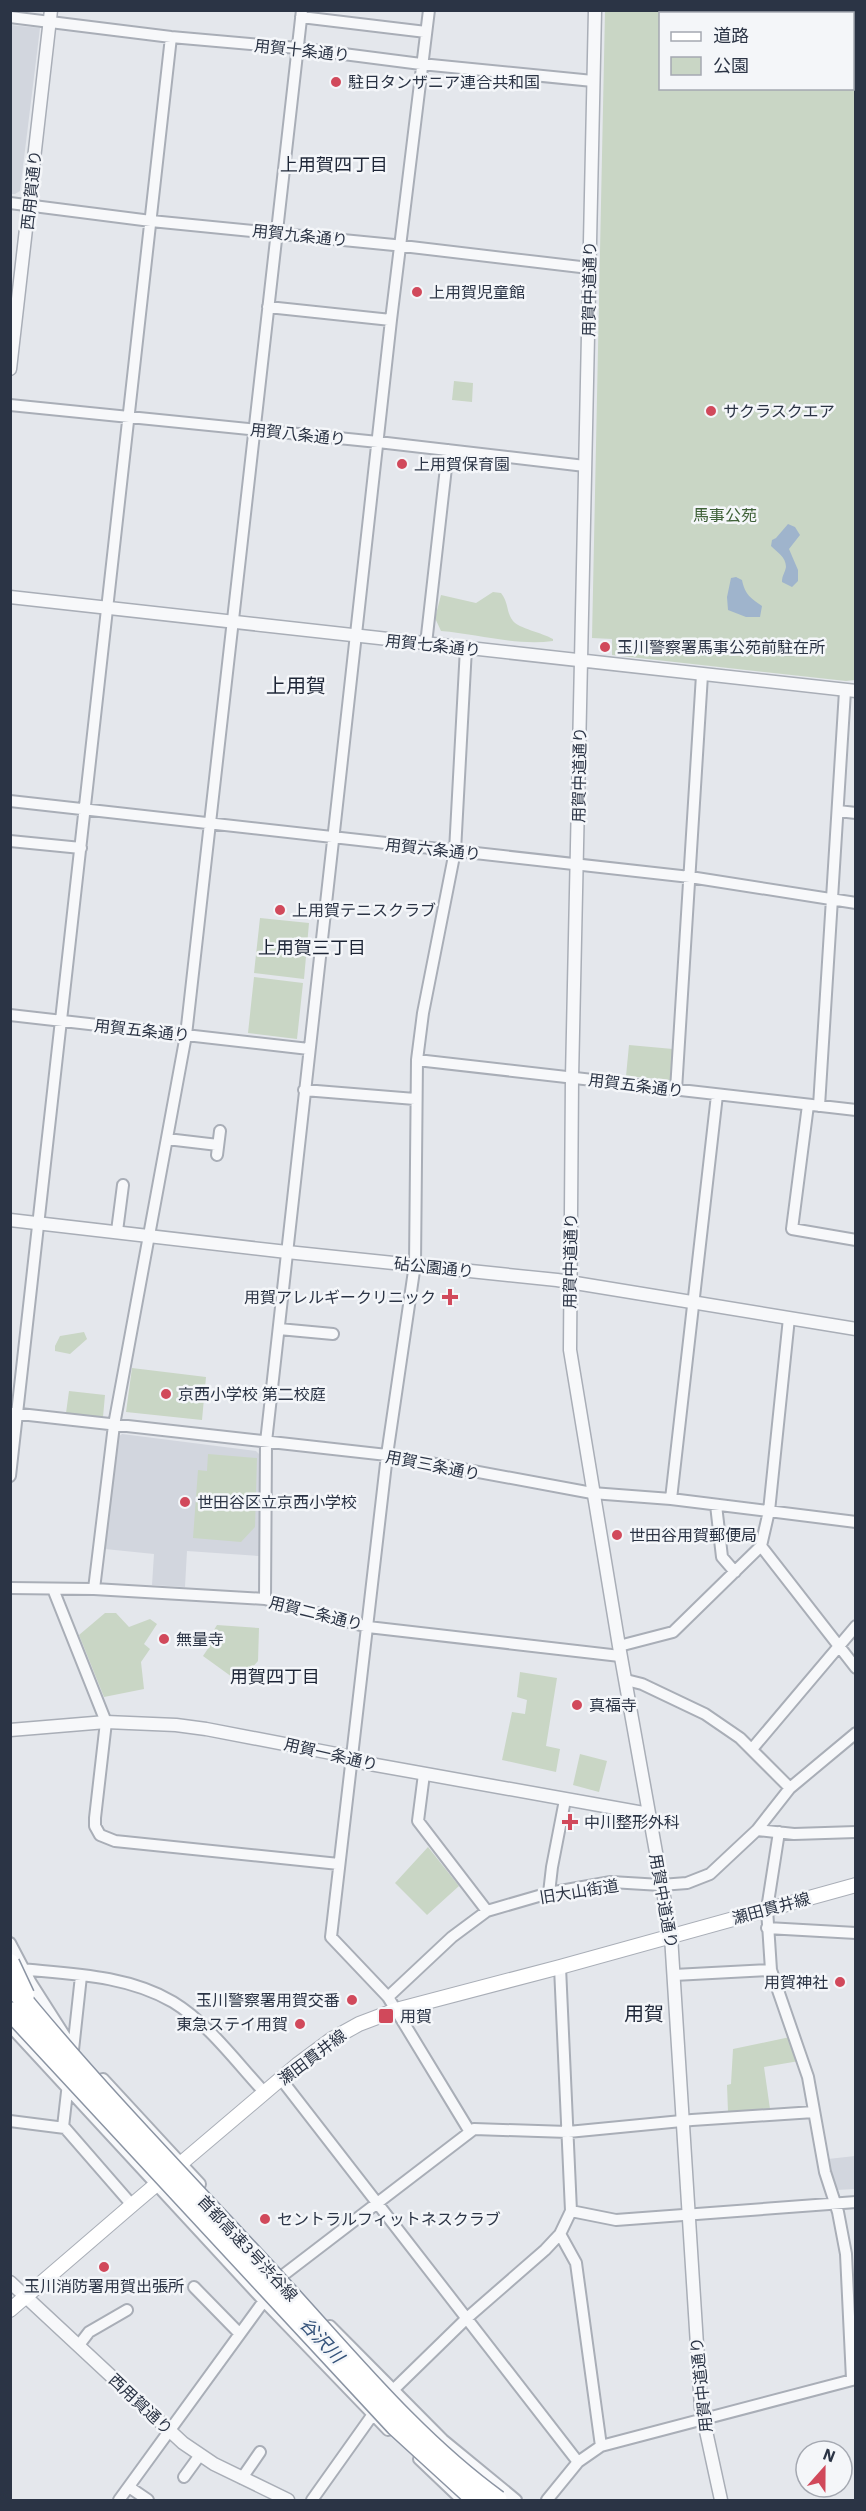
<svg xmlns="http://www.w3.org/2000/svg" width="866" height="2511" viewBox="0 0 866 2511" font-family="'IBM Plex Sans','Noto Sans JP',sans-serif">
<rect width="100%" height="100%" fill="#e4e7ec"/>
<path fill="#d2d6de" d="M11 25 40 28 20 191 15 194H10Z
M122 1434 256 1451 260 1455 259 1556 187 1551 185 1587 152 1585 154 1554 105 1549 118 1437Z
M855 2156V2189L836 2190 828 2159Z"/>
<path fill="#c9d6c5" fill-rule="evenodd" d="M605 11H855V680L846 681 612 655V639L592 638ZM660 14H852V88H660Z
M454 381 473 383 472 402 452 400Z
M493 592 501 593C509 603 506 612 513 621 518 628 543 633 553 639V641C516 646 478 634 441 631L435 618 441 595 476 603Z
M260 918 309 923 304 979 254 973Z
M254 977 303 983 297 1039 248 1033Z
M629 1045 673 1049 670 1080 626 1076Z
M84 1332 87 1339 70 1354 55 1351V1346L60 1336Z
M132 1368 206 1377 202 1420 126 1412Z
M69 1391 105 1395 103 1417 66 1413Z
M208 1454 257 1458 255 1527 241 1542 193 1538 198 1470 207 1471Z
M105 1613H116L129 1627 150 1619 157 1624 144 1644 150 1649 141 1662 144 1689 104 1697 79 1635Z
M217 1625 259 1628 258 1661 239 1682 203 1656 213 1641 209 1638Z
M520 1672 557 1678 546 1746 560 1749 556 1772 502 1760 512 1712 525 1714 527 1700 517 1697Z
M580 1754 607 1761 599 1792 573 1785Z
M428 1847 459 1886 427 1915 395 1883Z
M790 2037 799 2061 764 2067 770 2109 728 2112 727 2085 731 2084 733 2049Z"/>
<path fill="#9fb4cc" d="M788 524 795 527 800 535 789 549 798 570V581L792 587 782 582C782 575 785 573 786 567 786 557 777 552 771 546L772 540 776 538Z
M736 577 742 580C745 595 751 598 762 606L760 617H746L728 610 727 597 731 578Z"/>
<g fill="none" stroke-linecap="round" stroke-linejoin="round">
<defs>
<path id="minor" d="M10 17 171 37 297 48 421 64 593 81
M301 17 426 32
M10 203 151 221 394 245 589 268
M268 307 391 320
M10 405 378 442 585 466
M426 644 448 450
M466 648 455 851 423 1013 417 1060 415 1264 387 1455 331 1937 388 1997 470 2132
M10 801 690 877 856 903
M838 811 856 813
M10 841 81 848
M10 1015 309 1049
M417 1060 856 1110
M304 1090 415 1099
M676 1090 702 675
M808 1105 792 1229 856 1240
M819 1106 845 691
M167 1139 218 1145
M217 1155 220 1131
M117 1231 123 1185
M789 1318 769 1511 761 1546 856 1668
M279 1329 333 1334
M11 1413 387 1455 592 1493 671 1499 856 1522
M10 1476 171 37
M671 1499 717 1095
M716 1505 722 1557 735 1572
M10 1588 94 1589 265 1599 368 1627 620 1656
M53 1589 106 1722 95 1818V1826L100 1835 115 1841 339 1864
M94 1589 114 1425 186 1035 302 10
M265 1599 266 1442 391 320 429 10
M619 1646 673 1632 761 1546
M626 1680 642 1684 705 1714 740 1738 790 1788
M752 1749 856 1626
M424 1774 418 1821 487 1911
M757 1830 790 1788 856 1733
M779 1832 767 1909 771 1970 808 2077 825 2172 838 2212 846 2254 852 2379
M549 1893 552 1867 565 1800
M767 1928 856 1933
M10 1943 31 1983 68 2041
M20 1969C71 1974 127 1975 173 2002 209 2024 236 2062 265 2093
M674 1975 771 1970
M388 1997 452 1937 487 1911 549 1893 611 1882 661 1885 687 1883 710 1874 757 1830 794 1834 856 1832
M10 2026 263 2300 388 2430
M73 2050 81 1976
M103 2079 200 2184
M281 2079 578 2462
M10 2121 65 2128 132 2205
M63 2127 68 2083
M571 2211 616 2220 856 2202
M560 2234 576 2263 601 2446
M194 2287 239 2333
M330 2326 443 2440 516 2500
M79 2345 89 2332 127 2310
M387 2396 467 2318 545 2250 560 2234 571 2211 560 1967
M419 2459 462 2500
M184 2477 200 2455
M242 2478 260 2452
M129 2487 148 2500
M119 2500 282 2276 474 2129 568 2132 692 2120 814 2112
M312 2500 376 2410
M547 2500 578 2462 601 2446 856 2379"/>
<path id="tertiary" d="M595 10 572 1078 570 1350 619 1646 671 1936 701 2408 721 2500
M10 369 51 10
M10 597 856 691
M10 1220 287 1252 557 1280 856 1329
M10 1730 106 1722 176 1725 206 1729 352 1757 359 1762 649 1814
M10 2282 183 2443 214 2464 288 2500"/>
<path id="secondary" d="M10 2310 132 2205 297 2065 332 2039 359 2024 396 2010 560 1967 856 1885"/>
</defs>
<use href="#minor" stroke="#a9aeb7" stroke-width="14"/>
<use href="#tertiary" stroke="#a9aeb7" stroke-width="15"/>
<use href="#secondary" stroke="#a9aeb7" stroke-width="16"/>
<use href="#minor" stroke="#f7f8fa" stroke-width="10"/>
<use href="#tertiary" stroke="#f7f8fa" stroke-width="12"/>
<use href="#secondary" stroke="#fff" stroke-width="14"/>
<defs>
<path id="motorway-bridge" d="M10 1963 25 1995
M10 1984C94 2088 189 2184 279 2282 348 2357 415 2440 498 2500
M10 2011 395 2426 476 2500"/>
</defs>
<use href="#motorway-bridge" stroke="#8b94a3" stroke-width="21" stroke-linecap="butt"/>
<use href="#motorway-bridge" stroke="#fff" stroke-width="18"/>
</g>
<g fill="#d1495b" stroke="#f4f6f9" stroke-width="2">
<circle cx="336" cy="82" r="6"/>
<circle cx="417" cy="292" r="6"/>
<circle cx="711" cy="411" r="6"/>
<circle cx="402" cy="464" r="6"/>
<circle cx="605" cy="647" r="6"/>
<circle cx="280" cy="910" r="6"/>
<path d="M447 1288h6v6h6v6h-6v6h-6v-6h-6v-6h6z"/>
<circle cx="166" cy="1394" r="6"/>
<circle cx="185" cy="1502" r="6"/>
<circle cx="617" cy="1535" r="6"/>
<circle cx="164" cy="1639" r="6"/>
<circle cx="577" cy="1705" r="6"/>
<path d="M567 1813h6v6h6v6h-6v6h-6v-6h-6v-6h6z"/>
<circle cx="840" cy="1982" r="6"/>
<circle cx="352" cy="2000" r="6"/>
<rect x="378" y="2008" width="16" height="16" rx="3"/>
<circle cx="300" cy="2024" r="6"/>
<circle cx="265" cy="2219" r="6"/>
<circle cx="104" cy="2267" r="6"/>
</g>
<g text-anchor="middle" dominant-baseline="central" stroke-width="5" stroke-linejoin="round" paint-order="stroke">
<g font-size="16" fill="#2b3445" stroke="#f4f6f9">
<text transform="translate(302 50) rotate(6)">用賀十条通り</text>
<text transform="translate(31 190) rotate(-84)">西用賀通り</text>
<text transform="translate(300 235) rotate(6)">用賀九条通り</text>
<text transform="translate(589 289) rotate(-89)">用賀中道通り</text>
<text transform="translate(298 434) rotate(6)">用賀八条通り</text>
<text transform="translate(433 645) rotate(6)">用賀七条通り</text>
<text transform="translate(579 775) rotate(-89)">用賀中道通り</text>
<text transform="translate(433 849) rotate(6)">用賀六条通り</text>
<text transform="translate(142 1030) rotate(6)">用賀五条通り</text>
<text transform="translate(636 1085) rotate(7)">用賀五条通り</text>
<text transform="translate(570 1261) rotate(-89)">用賀中道通り</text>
<text transform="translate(434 1267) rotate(6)">砧公園通り</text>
<text transform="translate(433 1465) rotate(11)">用賀三条通り</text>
<text transform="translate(316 1613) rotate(14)">用賀二条通り</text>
<text transform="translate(331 1754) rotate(13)">用賀一条通り</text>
<text transform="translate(579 1891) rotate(-9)">旧大山街道</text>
<text transform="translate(664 1901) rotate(80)">用賀中道通り</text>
<text transform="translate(771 1908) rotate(-15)">瀬田貫井線</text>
<text transform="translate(312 2057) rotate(-37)">瀬田貫井線</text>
<text transform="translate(248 2248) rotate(47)">首都高速3号渋谷線</text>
<text transform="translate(701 2385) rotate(-96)">用賀中道通り</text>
<text transform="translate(141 2404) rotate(43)">西用賀通り</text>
</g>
<g font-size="16" fill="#2b3445" stroke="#f4f6f9" text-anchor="start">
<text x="348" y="82">駐日タンザニア連合共和国</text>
<text x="429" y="292">上用賀児童館</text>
<text x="723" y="411">サクラスクエア</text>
<text x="414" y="464">上用賀保育園</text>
<text x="617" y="647">玉川警察署馬事公苑前駐在所</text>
<text x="292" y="910">上用賀テニスクラブ</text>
<text x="436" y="1297" text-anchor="end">用賀アレルギークリニック</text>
<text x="178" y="1394">京西小学校 第二校庭</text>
<text x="197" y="1502">世田谷区立京西小学校</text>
<text x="629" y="1535">世田谷用賀郵便局</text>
<text x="176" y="1639">無量寺</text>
<text x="589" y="1705">真福寺</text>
<text x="584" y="1822">中川整形外科</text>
<text x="828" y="1982" text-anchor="end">用賀神社</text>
<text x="340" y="2000" text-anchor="end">玉川警察署用賀交番</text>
<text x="400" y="2016">用賀</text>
<text x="288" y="2024" text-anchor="end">東急ステイ用賀</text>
<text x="277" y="2219">セントラルフィットネスクラブ</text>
<text x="104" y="2286" text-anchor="middle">玉川消防署用賀出張所</text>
</g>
<g font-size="16" fill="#3f6138" stroke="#f4f6f9">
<text x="725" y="515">馬事公苑</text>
</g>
<g font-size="18" fill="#1d2536" stroke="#f4f6f9">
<text x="334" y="164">上用賀四丁目</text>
<text x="312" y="947">上用賀三丁目</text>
<text x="275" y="1676">用賀四丁目</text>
</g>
<g font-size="18" font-style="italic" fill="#34527a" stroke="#f4f6f9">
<text transform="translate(322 2340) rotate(47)">谷沢川</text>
</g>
<g font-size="20" fill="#1d2536" stroke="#f4f6f9">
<text x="296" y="685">上用賀</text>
<text x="644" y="2013">用賀</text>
</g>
</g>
<rect width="866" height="2511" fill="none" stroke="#2b3445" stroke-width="24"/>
<rect x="659" y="12" width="195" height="78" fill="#f4f6f9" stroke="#a4a8b1" stroke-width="1.5"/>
<rect x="671" y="32" width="30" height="9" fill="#ffffff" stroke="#a4a8b1" stroke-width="1.5"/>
<text x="713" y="42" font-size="18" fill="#2b3445">道路</text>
<rect x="671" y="57" width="30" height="18" fill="#c9d6c5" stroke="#a4a8b1" stroke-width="1.5"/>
<text x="713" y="72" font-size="18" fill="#2b3445">公園</text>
<g transform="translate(824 2469) rotate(21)"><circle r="28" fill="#f4f6f9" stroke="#a4a8b1" stroke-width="1.5"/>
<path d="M0-4.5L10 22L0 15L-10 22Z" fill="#d1495b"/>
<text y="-9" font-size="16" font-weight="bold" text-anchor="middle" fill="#2b3445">N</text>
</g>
</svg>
